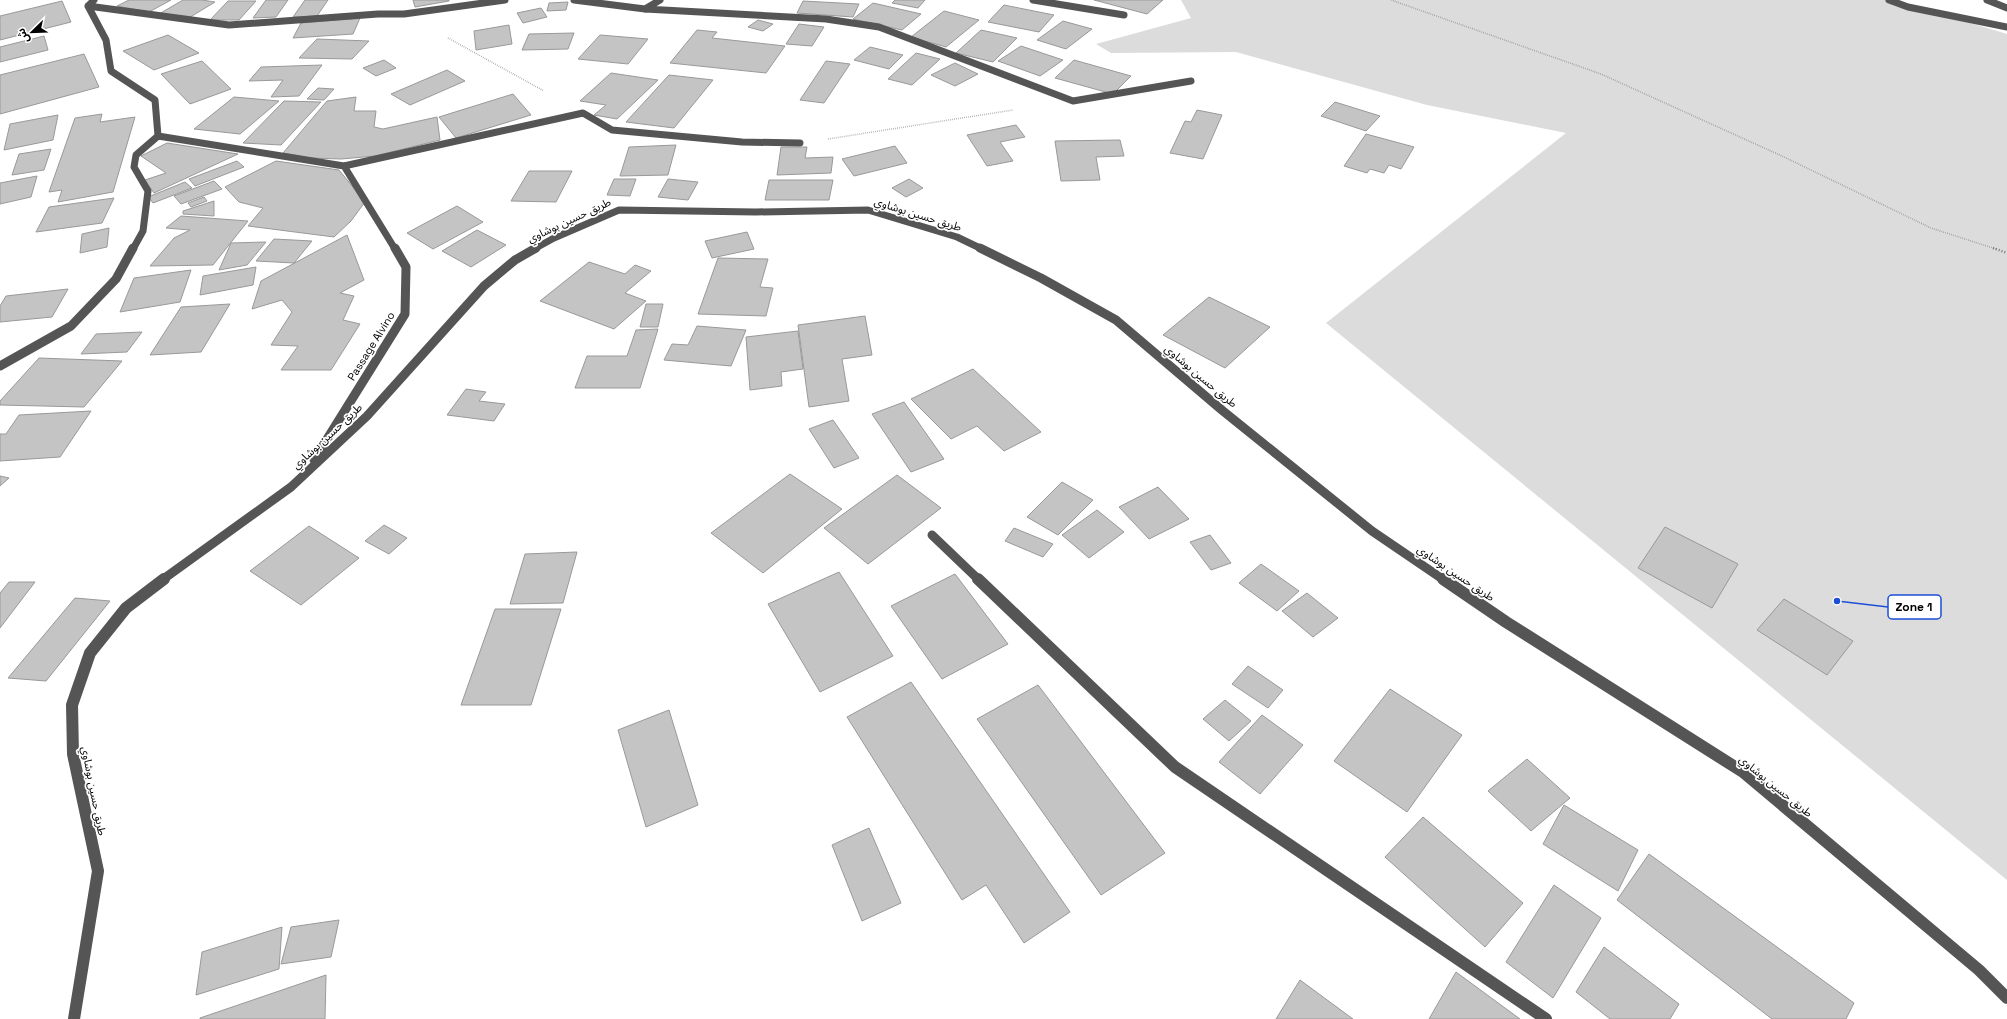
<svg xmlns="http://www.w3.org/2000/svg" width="2007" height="1019" viewBox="0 0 2007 1019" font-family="'Space Grotesk','Noto Sans Arabic',sans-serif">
<rect width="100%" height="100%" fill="#fff"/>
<path fill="#dcdcdc" d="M1181 0H1894L2007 34V880L1326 323 1566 133 1427 105 1236 52 1111 53 1096 44 1191 18Z"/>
<path fill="#c4c4c4" stroke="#999" d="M129 0H171L149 12 117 6Z
M183 0H202L215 2 187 19 159 14Z
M266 0H288L276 17 253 18Z
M305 0H328L317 16 293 17Z
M413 0H449V1L415 7Z
M895 0H925L918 8 892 3Z
M1094 0H1163L1147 14Z
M62 1 71 22 0 40V16Z
M228 1H256L239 20H210Z
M803 1 859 4 853 17 797 13Z
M568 2 566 10 547 11 549 3Z
M873 3 921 14 902 30 853 19Z
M1004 5 1054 15 1039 32 988 22Z
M541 8 547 17 523 23 517 13Z
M944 11 979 20 946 47 911 37Z
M360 18 353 34 293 38 301 23Z
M758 20 773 24 763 31 748 27Z
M1063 21 1092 29 1066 49 1037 40Z
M799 24 824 27 812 46 786 44Z
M509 25 512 44 476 50 474 31Z
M697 30 717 32 712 38 785 46 766 73 670 63Z
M981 30 1017 38 993 62 956 53Z
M574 33 568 49 522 50 529 34Z
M168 35 199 53 154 70 123 51Z
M600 35 648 39 628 64 578 59Z
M44 36 48 50 0 62V47Z
M317 39 369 41 352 59 299 58Z
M1021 46 1063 60 1040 76 998 61Z
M870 47 903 55 889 69 854 60Z
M916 53 940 59 912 85 888 79Z
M84 54 99 87 0 114V75Z
M384 60 396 68 376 76 363 68Z
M1074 60 1131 76 1113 94 1055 78Z
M202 61 231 89 190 104 161 74Z
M826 61 850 64 824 103 800 100Z
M955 63 978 74 955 86 931 75Z
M322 65 299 96 271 97 283 80 249 81 261 67Z
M447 70 465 81 410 105 391 94Z
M611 73 658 80 617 119 594 115 606 105 580 101Z
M669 75 713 80 674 128 626 122Z
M318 88 334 89 324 100 307 99Z
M513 94 531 115 456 138 439 117Z
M234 97 279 101 240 134 194 129Z
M356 97 354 111H376L374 127 383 129 437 117 440 140 375 156 341 159 310 158 283 153 327 101Z
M284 101 321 102 281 145 243 143Z
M1335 102 1380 116 1366 131 1321 116Z
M1197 110 1222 115 1203 159 1170 153 1185 121 1191 122Z
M102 114 100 122 135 117 113 192 58 202 62 190 49 192 75 118Z
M58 115 53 140 4 150 10 124Z
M1016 125 1025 137 1000 142 1013 161 987 166 967 135Z
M1366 134 1414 147 1401 169 1389 165 1384 173 1370 169 1367 173 1344 166Z
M1120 140 1124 156 1096 157 1100 180 1061 181 1055 141Z
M167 143 238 154 154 193 145 180 166 173 141 156Z
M676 145 668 175 620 176 629 147Z
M895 146 907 163 854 176 842 159Z
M781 147H807L805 158 833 157 831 173 777 175Z
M51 149 44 170 12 175 19 154Z
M237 161 244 167 195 186 189 179Z
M276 161 339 170 365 202 351 221 334 237 248 226 263 208 239 202 225 187Z
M529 171H572L556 202 511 201Z
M37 176 31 197 0 204V183Z
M614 179H636L630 196 607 195Z
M668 179 698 182 688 200 658 197Z
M909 179 923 188 906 197 892 188Z
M769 180H833L829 200H765Z
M214 181 222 189 181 204 174 196Z
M185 182 192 188 153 203 148 197Z
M204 197 207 201 191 207 188 203Z
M114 198 102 223 36 232 49 207Z
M214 201V216L183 214V211Z
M457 206 483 222 433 249 407 233Z
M181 216 248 221 213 265 150 266 174 238 190 230 166 228Z
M109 228 107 247 80 253 82 234Z
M477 230 506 245 471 267 442 251Z
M747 232 754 249 712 258 705 241Z
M347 235 364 280 340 293 354 296 343 320 360 324 331 370H281L298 346 271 345 292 312 282 300 252 309 261 281Z
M274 239 312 241 294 263 256 261Z
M266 242 247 265 219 270 231 243Z
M718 258 768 259 760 287 773 288 766 316 698 314Z
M589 262 625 274 635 265 651 271 625 293 646 301 614 329 540 301Z
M256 267 253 285 200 295 203 276Z
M191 270 180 302 120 312 134 278Z
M68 289 52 317 0 322V306L6 296Z
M1209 297 1270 327 1225 368 1163 335Z
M230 304 201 352 150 355 181 307Z
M646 304H663L658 327H640Z
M865 316 872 355 842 359 849 401 809 407 798 325Z
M697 326 746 330 731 366 664 360 672 344 688 345Z
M658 329 640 388H575L587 356H627L636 330Z
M798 331 803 369 781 372 782 386 750 390 746 337Z
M142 332 127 352 81 354 96 334Z
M39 358 122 361 84 407 0 405V401Z
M973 369 1041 432 1004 451 977 426 951 439 911 399Z
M466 389 486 392 479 401 505 404 494 421 447 415Z
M904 402 944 459 911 472 872 414Z
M91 411 60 457 0 461V434H6L19 415Z
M833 420 859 458 834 468 809 429Z
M790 474 842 509 763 573 711 533Z
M897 475 941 508 868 564 824 528Z
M0 476 9 478 0 486Z
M1062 482 1093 500 1058 535 1027 517Z
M1158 487 1189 519 1149 539 1119 507Z
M1097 510 1124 532 1089 558 1062 535Z
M384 525 407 538 389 554 365 541Z
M309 526 359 558 301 605 250 571Z
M1665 527 1738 564 1712 608 1638 568Z
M1014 528 1053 544 1043 557 1005 541Z
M1210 535 1231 563 1211 570 1190 542Z
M577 552 563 603 510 604 525 554Z
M1261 564 1299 591 1277 611 1239 583Z
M839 572 893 656 820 692 768 604Z
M955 574 1008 644 942 679 891 606Z
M9 582H35L0 628V593Z
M1307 593 1338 618 1313 637 1282 611Z
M75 598 110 601 46 681 8 678Z
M1784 599 1853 641 1827 675 1757 630Z
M495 609H561L531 705H461Z
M1248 666 1283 690 1268 708 1232 684Z
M911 682 1070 912 1024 943 986 885 962 900 847 717Z
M1038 685 1165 853 1101 895 977 719Z
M1390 689 1462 735 1407 812 1334 761Z
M1225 700 1251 721 1229 741 1203 719Z
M669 710 698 805 646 827 618 730Z
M1262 715 1303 745 1260 794 1219 762Z
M1527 759 1570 798 1531 831 1488 791Z
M1564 805 1638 850 1618 891 1543 844Z
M1423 817 1523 903 1485 947 1385 857Z
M869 828 901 903 862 921 832 845Z
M1649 854 1854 1003 1846 1019H1772L1617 900Z
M1554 885 1601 918 1553 998 1506 962Z
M339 920 331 957 281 964 291 927Z
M282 927 279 969 196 995 202 952Z
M1604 947 1679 1004 1670 1019H1610L1576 992Z
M1456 972 1520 1019H1429Z
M326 975 325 1019H200V1018Z
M1300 980 1353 1019H1276Z"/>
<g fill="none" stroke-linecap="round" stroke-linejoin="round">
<path stroke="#777" stroke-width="1.5" stroke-dasharray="0.5 1.5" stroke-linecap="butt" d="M1391 0 1601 74 1784 157 1931 228 1996 249
M448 38 544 91
M828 139 1013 110"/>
<path stroke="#777" stroke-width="2.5" stroke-dasharray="1 2" stroke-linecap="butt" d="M1993 248 2007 253"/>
<path stroke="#555" stroke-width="7" d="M94 0 88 6 106 40 111 71 155 100 158 136 344 166 583 113 612 130 742 142 800 143
M574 0 645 9 826 19 879 27 1073 101 1191 81
M1033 0 1124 15
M1889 0 1908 7 2007 27
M1987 0 2007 8
M88 6 229 25 378 14H404L505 0
M645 9 660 0
M344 166 395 249
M133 249 143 231 148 191 134 167 136 155 158 136
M534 249 554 238 619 210 756 212 868 210 957 237 982 249"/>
<path stroke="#555" stroke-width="9" d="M980 248 1041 278 1116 320 1223 411 1372 531 1444 580
M0 366 71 326 116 279 133 248
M314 460 405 314 406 267 395 248
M932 535 979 580
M162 580 291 487 367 416 484 286 515 260 536 248"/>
<path stroke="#555" stroke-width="12" d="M978 579 1175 767 1546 1019
M1443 579 1506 622 1743 772 1979 970 2007 998
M74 1019 98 871 73 754 72 705 90 653 126 608 164 579"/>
</g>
<g text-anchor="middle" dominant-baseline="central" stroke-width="3.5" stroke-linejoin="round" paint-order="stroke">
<g font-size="11" fill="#000" stroke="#fff">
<text transform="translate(918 214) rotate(17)">طريق حسين بوشاوي</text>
<text transform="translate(569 220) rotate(-25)">طريق حسين بوشاوي</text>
<text transform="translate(371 346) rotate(-58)">Passage Alvino</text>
<text transform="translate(1201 376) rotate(40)">طريق حسين بوشاوي</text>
<text transform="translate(327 436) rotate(-43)">طريق حسين بوشاوي</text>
<text transform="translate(1456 573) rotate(34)">طريق حسين بوشاوي</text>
<text transform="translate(1776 786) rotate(39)">طريق حسين بوشاوي</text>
<text transform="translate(94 791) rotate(79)">طريق حسين بوشاوي</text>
</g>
</g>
<path fill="none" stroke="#1d4ed8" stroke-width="1.5" d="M1837 601L1888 607"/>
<circle fill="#1d4ed8" stroke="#fff" stroke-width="1.5" cx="1837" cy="601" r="4"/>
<rect fill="#fff" stroke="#1d4ed8" stroke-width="1.5" x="1888" y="595" width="53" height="24" rx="4"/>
<g font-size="12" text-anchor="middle" font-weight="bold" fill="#000">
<text x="1914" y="611">Zone 1</text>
</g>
<g transform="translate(32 32) rotate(247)" stroke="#ffffff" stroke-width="3" paint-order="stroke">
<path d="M0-3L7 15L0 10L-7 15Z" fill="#000000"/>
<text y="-6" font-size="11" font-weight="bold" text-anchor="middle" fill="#000000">ش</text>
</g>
</svg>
